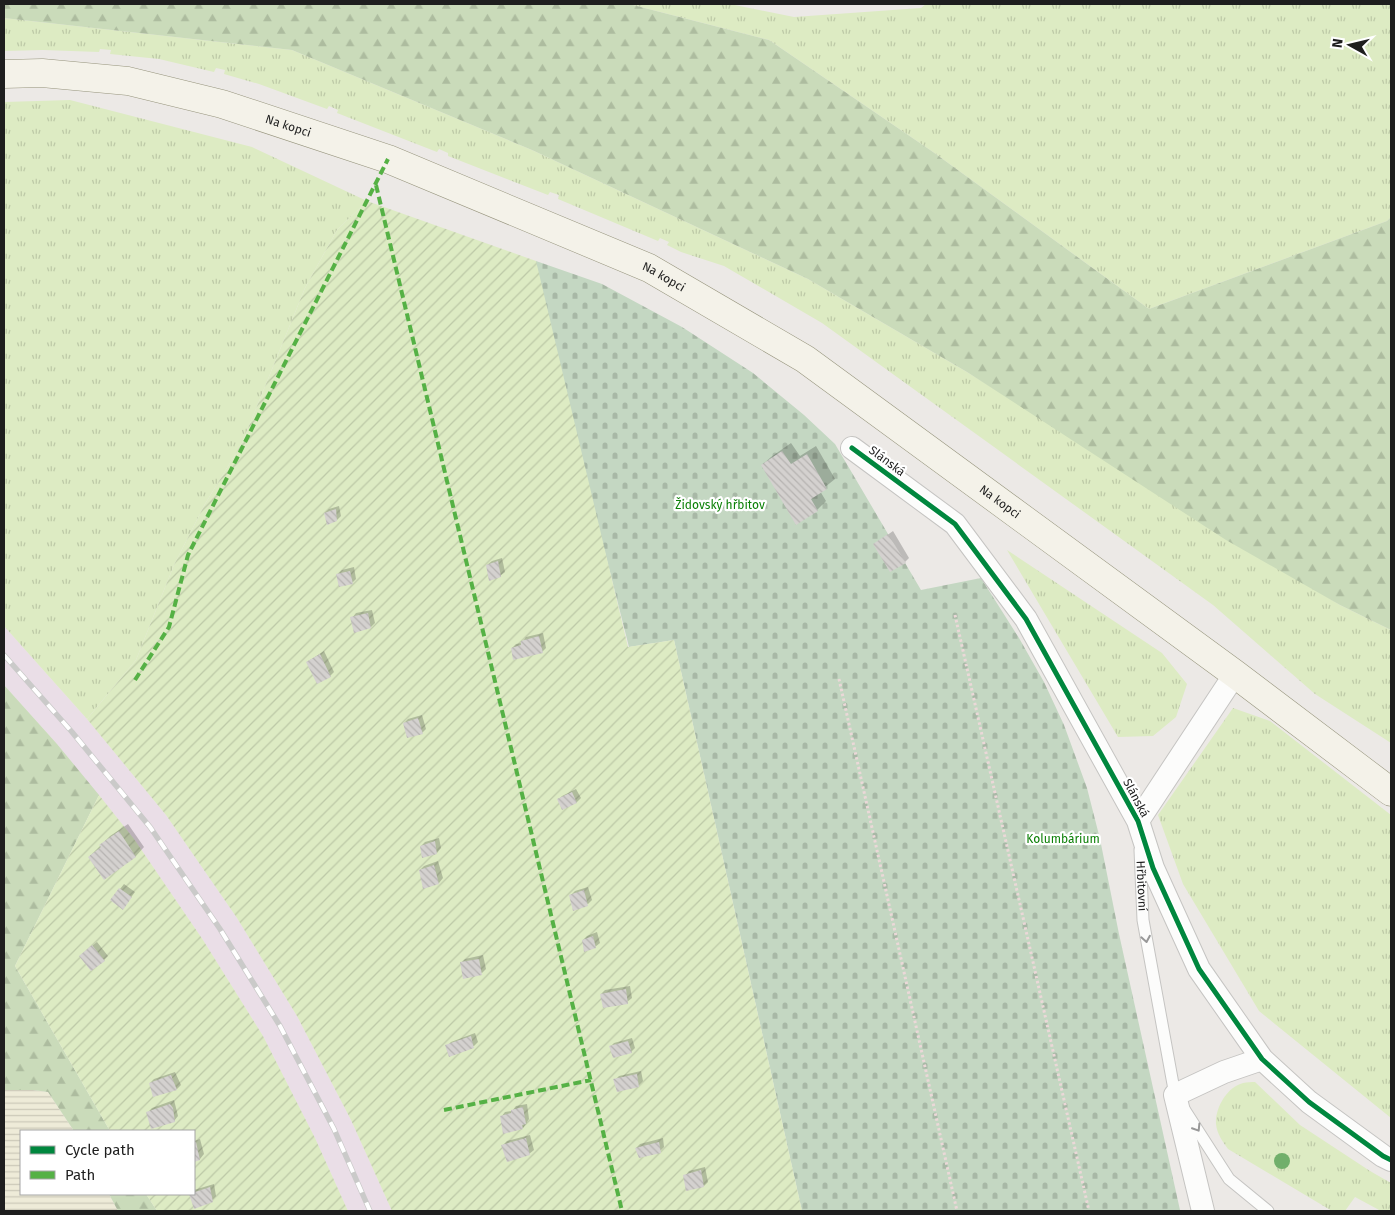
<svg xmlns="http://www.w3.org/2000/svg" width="1395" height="1215" viewBox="0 0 1395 1215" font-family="'Fira Sans',sans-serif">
<defs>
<pattern id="farmland-rules" width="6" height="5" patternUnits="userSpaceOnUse" patternTransform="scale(1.25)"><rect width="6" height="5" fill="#eeebd8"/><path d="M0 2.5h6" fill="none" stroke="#ccc9b9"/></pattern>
<pattern id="grass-tufts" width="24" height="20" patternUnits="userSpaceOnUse" patternTransform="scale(1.25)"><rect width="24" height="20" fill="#ddebc3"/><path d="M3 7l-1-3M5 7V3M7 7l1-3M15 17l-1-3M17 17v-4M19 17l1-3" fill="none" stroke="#bdc9a7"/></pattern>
<pattern id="forest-firs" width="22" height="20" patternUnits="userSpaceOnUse" patternTransform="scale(1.25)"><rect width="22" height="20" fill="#cadbba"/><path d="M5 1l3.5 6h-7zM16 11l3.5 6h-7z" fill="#adbc9f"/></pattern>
<pattern id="cemetery-stones" width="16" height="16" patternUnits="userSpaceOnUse" patternTransform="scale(1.25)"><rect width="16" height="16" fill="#c4d7c2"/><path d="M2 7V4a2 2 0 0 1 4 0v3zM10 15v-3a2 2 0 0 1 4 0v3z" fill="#a8b8a6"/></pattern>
<pattern id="garden-furrows" width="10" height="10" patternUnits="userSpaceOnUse" patternTransform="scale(1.25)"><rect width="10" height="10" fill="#ddebc3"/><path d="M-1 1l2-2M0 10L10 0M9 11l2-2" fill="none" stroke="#bdc9a7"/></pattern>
<pattern id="building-back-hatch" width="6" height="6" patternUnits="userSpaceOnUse" patternTransform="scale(1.25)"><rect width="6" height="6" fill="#d4d1cf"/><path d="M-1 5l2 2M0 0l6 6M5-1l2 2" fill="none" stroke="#b6b3b1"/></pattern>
</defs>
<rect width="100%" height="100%" fill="#ece9e6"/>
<path fill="#eadee7" d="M4 626 87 719 166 815 237 918 297 1016 351 1120 392 1211H348L315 1138 263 1036 203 940 134 839 57 744 4 685Z"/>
<path fill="url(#farmland-rules)" d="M4 1090H33L48 1092 74 1131H21V1194H109L118 1211H4Z"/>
<path fill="url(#grass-tufts)" d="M629 4H730L794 17 921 8 926 4H1391V217L1387 221 1149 309 933 152 769 40Z
M4 18 292 50 532 150 808 279 967 372 1340 605 1391 630V743L1315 694 1213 605 822 323 724 266 681 252 667 245 669 242 660 238 658 241 558 199 559 195 550 192 548 195 448 156V153L439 149 437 152 337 113 338 110 329 106 327 109 259 84 224 74 225 70 216 68 214 72 159 59 110 54 111 50 100 49 99 52 43 50 4 51Z
M70 100 252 147 367 201 337 230 305 288 242 443 205 504 174 565 136 660 87 719 4 626V102Z
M1007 550 1162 653 1187 684 1176 717 1153 736 1118 737Z
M1233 708 1270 721 1391 815V1118L1259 1011 1183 884 1158 815Z
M1255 1082 1300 1125 1370 1171 1391 1183V1211H1381L1355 1197 1345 1211H1332L1228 1149C1223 1142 1217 1134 1216 1124 1215 1108 1227 1087 1243 1083 1247 1082 1251 1082 1255 1082Z"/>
<path fill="url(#forest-firs)" d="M4 4H629L769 40 933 152 1149 309 1387 221 1391 217V630L1340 605 1226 540 967 372 808 279 532 150 292 50 4 18Z
M4 685 57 744 99 795 15 966 110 1131H74L48 1092 33 1090H4Z
M109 1194H146L157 1211H118Z"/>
<path fill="url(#cemetery-stones)" d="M536 261 602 284 682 327 753 373 804 415 835 444 921 590 981 578 1019 638 1044 682 1064 725 1087 788 1100 839 1119 934 1180 1210 1169 1211H802L674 640 629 647 532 264Z"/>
<path fill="url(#garden-furrows)" d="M367 201 536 261 628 647 674 640 802 1211H392L351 1120 297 1016 237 918 166 815 87 719 136 660 174 565 205 504 242 443 305 288 337 230Z
M99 795 134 839 203 940 263 1036 315 1138 348 1211H157L146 1194H194V1131H110L15 966Z"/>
<path fill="#0003" d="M791 443 800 456 816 446 835 479 820 491 826 501 817 510 762 465 771 457Z
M339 506 341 516 337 520 325 513 329 509Z
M893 531 909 558 905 562 875 544Z
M502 558 505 572 500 576 487 565 492 561Z
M354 567 356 579 352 583 338 574 342 570Z
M372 610 375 623 371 627 352 618 356 613Z
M543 633 546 648 542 652 512 648 516 644 522 643 526 637Z
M324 651 334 672 330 676 307 662Z
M422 715 426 729 422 733 404 723 408 719Z
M576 789 581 798 577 802 563 809 558 800 562 796Z
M128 824 144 847 136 856 104 878 89 857 110 836Z
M439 838 441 848 437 853 421 846 425 842Z
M438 861 443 878 439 883 424 888 420 870 424 866Z
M124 884 135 892 123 908 112 899Z
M588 887 592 900 588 904 571 895 575 891Z
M597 932 600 943 595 947 583 940 587 936Z
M97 942 108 956 104 960 85 952Z
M483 955 486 969 482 973 461 963 465 959Z
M630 986 632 998 627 1002 601 994 605 990Z
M475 1033 478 1042 474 1046H447L451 1042Z
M632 1038 635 1048 631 1052 610 1047 614 1043Z
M641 1071 643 1081 638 1086 615 1080 619 1076Z
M175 1072 181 1085 177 1089 154 1095 150 1083 154 1079Z
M174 1100 178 1116 174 1121 147 1113 152 1108Z
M527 1104 529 1119 523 1128 501 1117 505 1112 512 1111 516 1106Z
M530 1135 534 1150 529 1154 503 1145 507 1141Z
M663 1138 664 1147 660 1151 636 1148 640 1144Z
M200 1139 204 1154 200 1159 194 1160V1141Z
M705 1167 708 1182 704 1186 685 1176 689 1171Z
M214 1184 216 1196 212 1200 194 1194V1190Z"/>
<path fill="url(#building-back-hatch)" d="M782 451 791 464 807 454 827 489 811 499 818 511 796 525 761 465Z
M336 509 337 521 327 525 324 513Z
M888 534 906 563 890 572 873 544Z
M498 561 501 577 489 581 486 565Z
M350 571 353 584 339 587 336 574Z
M368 613 371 628 354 633 350 617Z
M539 636 543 653 513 660 511 648 521 645V641Z
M320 654 331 677 317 684 306 662Z
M418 718 423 734 407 738 403 723Z
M572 792 577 803 562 810 557 799Z
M119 831 136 857 104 880 88 857 101 847 99 845Z
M435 841 437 854 422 858 420 846Z
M434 865 439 884 423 889 419 870Z
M119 888 132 897 123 910 110 900Z
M584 890 588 906 573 911 569 895Z
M593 936 596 948 584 952 582 940Z
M92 945 105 961 91 971 79 956Z
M479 959 482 975 463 979 460 962Z
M626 989 628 1004 603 1008 600 994Z
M471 1036 474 1048 449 1057 445 1045Z
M628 1041 632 1053 613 1058 609 1046Z
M637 1074 639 1087 617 1092 613 1079Z
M171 1075 177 1090 153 1097 149 1083Z
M170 1104 173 1108 175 1122 151 1129 146 1112Z
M523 1107 526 1124 522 1125 523 1129 503 1134 500 1116 511 1113V1110Z
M526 1138 530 1155 507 1162 501 1145Z
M196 1142 200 1160 194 1162V1143Z
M659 1142 661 1153 639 1158 635 1148Z
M701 1170 704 1187 686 1191 683 1175Z
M210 1187 213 1202 194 1209 189 1194Z"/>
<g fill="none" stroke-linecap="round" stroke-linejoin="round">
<defs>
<g id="service">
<path id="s1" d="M1140 850 1143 920 1175 1095 1229 1179 1268 1211"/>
</g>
<path id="minor" d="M852 448 955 524 1026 619 1138 821 1153 868 1199 969 1262 1059 1309 1102 1383 1156 1391 1160
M1138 821 1235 674
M1203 1211 1175 1095 1224 1072 1262 1059"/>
<g id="secondary">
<path id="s2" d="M4 74 42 73 128 81 222 104 388 159 649 268 805 359 1235 674 1391 792"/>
</g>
</defs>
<use href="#service" stroke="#c5c4c2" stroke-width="13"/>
<use href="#minor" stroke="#c5c4c2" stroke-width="24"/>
<use href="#secondary" stroke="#97957e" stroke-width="29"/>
<path stroke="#ebd8d8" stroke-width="3" stroke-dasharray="2.5 2.5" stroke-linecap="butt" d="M955 615 1089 1211
M839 679 957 1211"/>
<use href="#service" stroke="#fcfcfb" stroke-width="11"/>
<use href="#minor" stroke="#fcfcfb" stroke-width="22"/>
<use href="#secondary" stroke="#f4f2e9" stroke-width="28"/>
<defs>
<path id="rail" d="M4 655 72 732 150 827 220 929 280 1026 334 1129 370 1211"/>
</defs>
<use href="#rail" stroke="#cacac9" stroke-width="5.5"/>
<use href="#rail" stroke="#fff" stroke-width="4" stroke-dasharray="11" stroke-linecap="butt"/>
<path stroke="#55b145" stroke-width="4" stroke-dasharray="8 4" stroke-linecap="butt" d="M376 185 622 1211
M135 680 169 627 188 555 388 159
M444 1110 591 1080"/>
<defs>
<path id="cycleway" d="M852 448 955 524 1026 619 1138 821 1153 868 1199 969 1262 1059 1309 1102 1383 1156 1391 1160"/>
</defs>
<use href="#cycleway" stroke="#fff" stroke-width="8"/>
<use href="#cycleway" stroke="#00873e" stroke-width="5"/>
</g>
<circle fill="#71af6b" cx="1282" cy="1161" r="8"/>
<defs><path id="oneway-chevron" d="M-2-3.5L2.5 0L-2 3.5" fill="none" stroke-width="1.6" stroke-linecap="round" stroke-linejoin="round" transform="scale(1.25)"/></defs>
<g stroke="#989898">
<use href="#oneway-chevron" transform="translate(1146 939) rotate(80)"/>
<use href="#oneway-chevron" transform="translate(1197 1128) rotate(58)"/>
</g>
<g text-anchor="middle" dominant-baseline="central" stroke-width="4.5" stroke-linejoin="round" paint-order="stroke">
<g font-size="12" fill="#1e1e1e" stroke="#fff">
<text stroke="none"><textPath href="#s2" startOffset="291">Na kopci</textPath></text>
<text stroke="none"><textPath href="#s2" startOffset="696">Na kopci</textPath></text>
<text transform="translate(887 461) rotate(37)">Slánská</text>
<text stroke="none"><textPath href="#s2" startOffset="1101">Na kopci</textPath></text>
<text transform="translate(1136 798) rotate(62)">Slánská</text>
<text stroke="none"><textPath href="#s1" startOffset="36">Hřbitovní</textPath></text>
</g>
<g font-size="12" fill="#0c8007" stroke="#fff">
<text x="720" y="505">Židovský hřbitov</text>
<text x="1063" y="839">Kolumbárium</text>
</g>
</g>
<rect width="1395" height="1215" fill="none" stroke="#1e1e1e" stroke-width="10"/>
<rect x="20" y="1130" width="175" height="65" fill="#ffffff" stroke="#a5a5a5"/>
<rect x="30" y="1146" width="25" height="8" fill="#00873e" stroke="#a5a5a5"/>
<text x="65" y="1155" font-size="15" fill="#1e1e1e">Cycle path</text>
<rect x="30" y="1171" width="25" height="8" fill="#55b145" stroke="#a5a5a5"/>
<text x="65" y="1180" font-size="15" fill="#1e1e1e">Path</text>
<g transform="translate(1350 45) rotate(278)" stroke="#ffffff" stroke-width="4" paint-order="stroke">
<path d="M0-4L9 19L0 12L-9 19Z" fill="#1e1e1e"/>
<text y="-8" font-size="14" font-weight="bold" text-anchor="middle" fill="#1e1e1e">N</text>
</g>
</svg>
